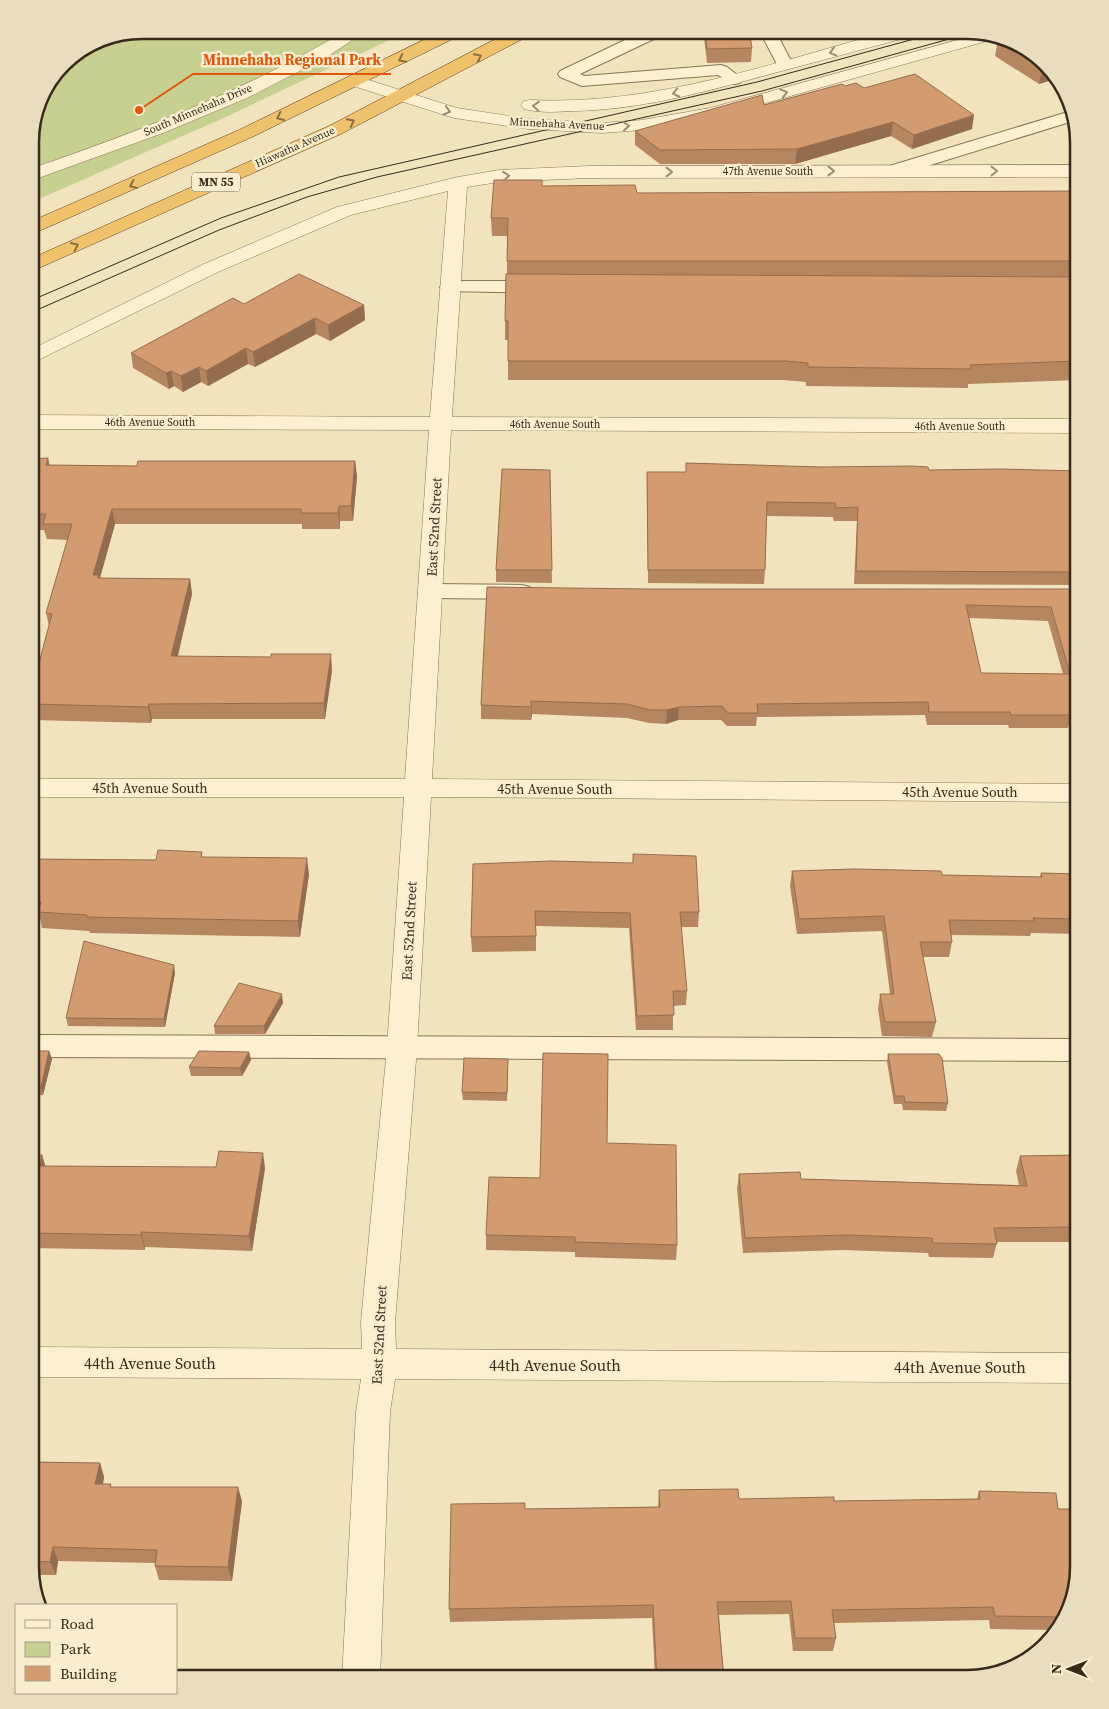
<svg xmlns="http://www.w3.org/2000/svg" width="1109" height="1709" viewBox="0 0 1109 1709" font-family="'Source Serif 4',serif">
<rect width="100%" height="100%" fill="#f1e4bd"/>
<path fill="#c7d091" d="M142 30H411L219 120 30 203V135L39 99 63 63 99 38Z"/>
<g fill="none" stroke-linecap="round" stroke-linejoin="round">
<defs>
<path id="service" d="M646 30H676L674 33 658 37 580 74 584 76 721 65 727 67 742 79 740 83 734 84 718 75 582 86 560 77 558 74 560 71Z
M759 30H775L793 65 791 68H779Z
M856 30H872L877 42 869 47 863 45Z
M1071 111 1073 121 898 175H886L883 171 886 167Z
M450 281H542L549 283 552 287 549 291 542 293 443 291 440 287 443 283Z
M430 584 522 585 530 587 533 592 530 597 522 599 430 598 422 596 419 591 422 586Z
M30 1035 1079 1039V1061L30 1057Z"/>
<path id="minor" d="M347 30H367L327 57 247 98 163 133 30 181V169C140 131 247 90 347 30Z
M1079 165V177L589 178 499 182 467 187 452 417 1079 419V433L451 430 432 779 1079 784V802L431 797 417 1048 395 1322 396 1349 1079 1353V1383L395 1379 390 1412 380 1679H342L356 1412 361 1379 30 1377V1347L362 1349 361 1322 387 1048 404 797H30V779H405L429 430 30 429V415L430 417 448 191 351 215 218 272 30 364V350L204 264 337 207 458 177 499 170 589 166Z"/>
<path id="tertiary" d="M894 30H922L920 34C864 49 808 64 752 79 693 95 634 110 573 111 557 112 539 113 524 109L521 105 524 101 530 100C655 106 775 62 894 30Z
M983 33 998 38 712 118 642 130 602 133 529 129 454 118 350 85 347 81 350 77 356 76 457 108 529 119 602 123 642 120 710 108Z"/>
<path id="trunk" d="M444 30H465L463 34 252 137 30 235V222L239 130Z
M513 30H534L532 34 341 134 30 272V259L329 126Z"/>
</defs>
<use href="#service" stroke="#8b7355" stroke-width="2"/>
<use href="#minor" stroke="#8b7355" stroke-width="1"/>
<use href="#tertiary" stroke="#8b7355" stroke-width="1"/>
<use href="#trunk" stroke="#58412a" stroke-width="1"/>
<use href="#service" fill="#fcf0d1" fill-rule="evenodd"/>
<use href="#minor" fill="#fcf0d1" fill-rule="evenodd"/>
<use href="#tertiary" fill="#fcf0d1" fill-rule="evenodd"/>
<use href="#trunk" fill="#f1c26c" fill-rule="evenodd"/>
<path stroke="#392a1b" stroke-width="1" d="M30 301 221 218 339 177 757 82 947 30
M30 313 219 230 307 197 377 177 762 91 978 31"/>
</g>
<path fill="#b58660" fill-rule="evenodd" d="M703 30H749L752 48 751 62 707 63Z
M998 39 1029 49 1064 86 1071 111H1064L1052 80 1039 84 995 56Z
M845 86 864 88 972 129 912 149 891 136 795 164H660L635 145V131L764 105Z
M1071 112 1079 141H1075L1069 124Z
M542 186 637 193 1079 191V380L968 384V388L806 386V382L784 380H508V340H505V321L507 274V236H492L491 218Z
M244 304 364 305 365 320 330 341 316 334 255 367 248 364 208 386 201 382 183 392 174 386 169 389 133 368 131 353Z
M48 458 49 465 137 466 355 461 357 477 353 521H340V529H302V524H115L100 578 190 579 192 594 178 656 332 670 325 719H152L151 723 32 720 30 713V697L49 626 46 613 68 540 47 539 44 530H30V459Z
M686 463 929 470 1079 471V585L854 584 857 521H834L833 517 766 516 765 570 764 584 648 583 647 472H686Z
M550 470 552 583 496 582V570Z
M648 589H1079V720H1070L1068 728H1009L1008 725H927L925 715 757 717 756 726H727L721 720H678L666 724 649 723 627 718 532 714 531 720 481 719V705ZM969 618 1048 621 1063 674 981 673Z
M203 857 309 874 300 937 90 933 89 931 42 928 40 918H30V859L156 860Z
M473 864 699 912 698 927H681L687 991 686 1005 673 1006V1030H636L629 928 536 926V951L472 952 471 937Z
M792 871 942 875 1040 877 1041 873 1079 874V934L1031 933 1030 936 951 935 952 942 949 957H923L936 1022 932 1037 882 1036 878 1009 880 994H890L882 931 797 934 790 886Z
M175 973 165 1027 68 1026 66 1018Z
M283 1003 265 1034H215L214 1026Z
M30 1051H49L52 1059 43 1095H30Z
M249 1052 251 1060 242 1076H191L189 1067Z
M888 1054 948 1103 946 1111 903 1110 902 1104H894L887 1062Z
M508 1067 507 1101 463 1100 462 1092Z
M607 1143 677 1245 676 1260 575 1257V1252L486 1250V1235Z
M30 1155H42L45 1166 265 1168 252 1251 145 1247V1250L30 1248Z
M1079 1155V1242H997L993 1258 929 1257 928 1253 843 1250 743 1253 737 1189 739 1174 801 1179 1019 1185 1016 1171 1020 1156Z
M30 1462 100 1463 104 1477 103 1484 112 1487 242 1501 232 1581 159 1580 155 1566V1563L58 1561 56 1575H32L30 1567Z
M659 1490 739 1499 834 1501 977 1499 979 1491 1058 1509 1079 1567 1064 1623 1057 1630 990 1629 989 1620 834 1623 836 1638 833 1651H793L789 1614 719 1615 724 1679H655L652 1618 450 1622 449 1609 525 1509 658 1507Z"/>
<path fill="#946d4e" d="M1043 66H1045L1053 75 1052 80 1039 84Z
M974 115 972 129 912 149 914 135Z
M893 122 891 136 795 164 797 149Z
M364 305 365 320 330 341 328 325Z
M315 318 316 334 255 367 253 352Z
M246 348 248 364 208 386 206 371Z
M199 367 201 382 183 392 181 376Z
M171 371 174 386 169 389 166 373Z
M48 458 51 473 46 465Z
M355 461 357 477 353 521 351 506Z
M339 506 340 521V529L338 513Z
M112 509 115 524 99 581 93 575Z
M190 579 192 594 174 671 171 656Z
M331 654 332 670 325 719 324 703Z
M531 701 532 714 531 720Z
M149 704 152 719 151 723 148 707Z
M679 707 678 720 666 724 667 710Z
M307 858 309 874 300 937 298 921Z
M174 965 175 973 165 1027 164 1019Z
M282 994 283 1003 265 1034 264 1026Z
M49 1051 52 1059 43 1095 41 1087Z
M249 1052 251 1060 242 1076 240 1068Z
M263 1153 265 1168 252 1251 249 1236Z
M42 1155 47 1171 40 1166Z
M141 1232 145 1247V1250L141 1235Z
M100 1463 104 1477 100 1498 95 1484Z
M238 1487 242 1501 232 1581 228 1567Z
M53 1547 58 1561 56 1575 50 1562Z"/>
<path fill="#d39c70" stroke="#946d4e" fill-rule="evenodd" d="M705 30H749L752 48 707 49Z
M998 39H999L1029 49 1045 66H1043Z
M915 74 974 115 914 135 893 122 797 149 660 150 635 131 762 95 764 105 842 84 845 86 856 83 864 88Z
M494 180H542V186L635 185 637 193 1079 191V261H507L508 218H491Z
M299 274 364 305 328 325 315 318 253 352 246 348 206 371 199 367 181 376 171 371 166 373 131 353 233 298 244 304Z
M506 274 1079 277V361L970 365 971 369 808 367V363L786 361H508V321H505Z
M48 458 46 465 137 466 138 461H355L351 506H339L338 513H301V509H112L93 575H98V578L190 579 171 656 271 657V654H331L324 703 149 704 148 707 30 704V697L52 614 46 613 72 524H43L46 514H30V459Z
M686 463 821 467 912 466 928 467 929 470 1001 469 1079 471V572L856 571 858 507 836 508 835 503 767 502 765 570H648L647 472H686Z
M502 469 550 470 552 570H496Z
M487 587 648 589H1079V707H1070L1072 715H1011L1010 712H929L928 702 757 704 758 713H728L722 706 679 707 667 710H650L627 704 531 701V707L481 705ZM966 605 1051 607 1070 674 981 673Z
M158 850 202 852 201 857 307 858 298 921 86 917 87 915 38 912 41 902H30V859L156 860Z
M633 854 696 856 699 912H680L687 991H673L674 1015 637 1016 630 913 535 911 536 936 471 937 473 864 551 861 633 863Z
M855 869 941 871 942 875 1042 877 1041 873 1079 874V919L1033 918 1034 921 949 920 952 942H920L936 1022H885L880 994H894L884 916 799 919 792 871Z
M84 941 174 965 164 1019 66 1018Z
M239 983 282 994 264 1026H214Z
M30 1051H49L41 1087H30Z
M199 1051 249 1052 240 1068 189 1067Z
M543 1053 608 1054 607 1143 676 1145 677 1245 575 1242V1237L486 1235 489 1177 540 1178Z
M888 1054H939L942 1058 948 1103 905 1102 904 1096H895Z
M464 1058 508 1059 507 1093 462 1092Z
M219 1151 263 1153 249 1236 141 1232V1235L30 1233V1155H42L40 1166 216 1167Z
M1079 1155V1227L994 1228 997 1244 933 1243 932 1238 846 1235 745 1238 739 1174 800 1172 801 1179 1027 1186 1020 1156Z
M30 1462 100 1463 95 1484H111L110 1487H238L228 1567 155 1566 157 1550 53 1547 50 1562 30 1561Z
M738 1489 739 1499 834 1497V1501L980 1499 979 1491 1056 1493 1058 1509H1079V1567L1066 1617 995 1616 993 1607 832 1610 836 1638H795L791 1601 717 1602 724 1679H657L653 1605 449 1609 451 1504 525 1503V1509L660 1507 659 1490Z"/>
<defs><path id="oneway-chevron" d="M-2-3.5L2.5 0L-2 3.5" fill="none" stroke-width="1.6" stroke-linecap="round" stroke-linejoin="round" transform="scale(1.25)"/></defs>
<g stroke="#9a8d76">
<use href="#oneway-chevron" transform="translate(833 52) rotate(165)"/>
<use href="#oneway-chevron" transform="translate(676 93) rotate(168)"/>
<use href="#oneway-chevron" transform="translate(784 93) rotate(-15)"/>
<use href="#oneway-chevron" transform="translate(536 106) rotate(-176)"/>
<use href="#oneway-chevron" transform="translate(447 111) rotate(16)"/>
<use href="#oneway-chevron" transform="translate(626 126) rotate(-5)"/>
<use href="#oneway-chevron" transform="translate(831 171)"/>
<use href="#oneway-chevron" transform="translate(994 171)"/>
<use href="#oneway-chevron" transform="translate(669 172)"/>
<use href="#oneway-chevron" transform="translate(506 176) rotate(-4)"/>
</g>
<g stroke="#8c6e3f">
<use href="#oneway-chevron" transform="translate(478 57) rotate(-27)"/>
<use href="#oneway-chevron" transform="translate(402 59) rotate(153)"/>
<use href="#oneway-chevron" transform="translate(280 117) rotate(155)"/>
<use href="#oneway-chevron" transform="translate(351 122) rotate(-27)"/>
<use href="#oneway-chevron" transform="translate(133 185) rotate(156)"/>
<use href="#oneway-chevron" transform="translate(75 246) rotate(-24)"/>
</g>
<g text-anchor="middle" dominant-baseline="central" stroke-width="5" stroke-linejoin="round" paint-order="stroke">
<g font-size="11" fill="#392a1b" stroke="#f8edce">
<text transform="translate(198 110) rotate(-23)">South Minnehaha Drive</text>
<text transform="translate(557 124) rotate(3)">Minnehaha Avenue</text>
<text transform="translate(295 147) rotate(-24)">Hiawatha Avenue</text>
<text x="768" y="171">47th Avenue South</text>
<text x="150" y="422">46th Avenue South</text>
<text x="555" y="424">46th Avenue South</text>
<text x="960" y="426">46th Avenue South</text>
</g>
<rect fill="#f8edce" stroke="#726451" stroke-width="1" x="192" y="172.5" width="48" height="19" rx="4"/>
<g font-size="12" font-weight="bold" fill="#392a1b">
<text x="216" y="182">MN 55</text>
</g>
<g font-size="14" fill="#392a1b" stroke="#f8edce">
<text transform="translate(434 527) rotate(-87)">East 52nd Street</text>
<text x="150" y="788">45th Avenue South</text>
<text x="555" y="789">45th Avenue South</text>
<text x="960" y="792">45th Avenue South</text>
<text transform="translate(409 931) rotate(-87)">East 52nd Street</text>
<text transform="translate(379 1335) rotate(-87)">East 52nd Street</text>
</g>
<g font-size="16" fill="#392a1b" stroke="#f8edce">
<text x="150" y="1363">44th Avenue South</text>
<text x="555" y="1365">44th Avenue South</text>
<text x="960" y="1367">44th Avenue South</text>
</g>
</g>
<path d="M0 0H1109V1709H0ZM142 39H967A103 103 0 0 1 1070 142V1567A103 103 0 0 1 967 1670H142A103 103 0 0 1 39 1567V142A103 103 0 0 1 142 39Z" fill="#e9ddc0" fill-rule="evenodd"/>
<path fill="none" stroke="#392a1b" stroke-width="2.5" d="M142 39H967A103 103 0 0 1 1070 142V1567A103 103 0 0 1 967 1670H142A103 103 0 0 1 39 1567V142A103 103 0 0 1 142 39Z"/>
<path fill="none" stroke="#df570d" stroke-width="2" d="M139 110L193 74H391"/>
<circle fill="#df570d" stroke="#f8edce" stroke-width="2" cx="139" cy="110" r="5"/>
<g font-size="15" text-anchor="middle" font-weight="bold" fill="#df570d" stroke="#f8edce" stroke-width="5" stroke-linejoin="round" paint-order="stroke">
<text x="292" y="65">Minnehaha Regional Park</text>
</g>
<rect x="15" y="1604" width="162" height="90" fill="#f8edce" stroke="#ac9f86"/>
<rect x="25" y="1620" width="25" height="8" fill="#fcf0d1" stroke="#ac9f86"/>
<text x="60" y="1629" font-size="15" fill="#392a1b">Road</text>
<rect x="25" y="1642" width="25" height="15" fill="#c7d091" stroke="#ac9f86"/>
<text x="60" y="1654" font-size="15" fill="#392a1b">Park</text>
<rect x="25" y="1666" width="25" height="15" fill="#d39c70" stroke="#ac9f86"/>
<text x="60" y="1679" font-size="15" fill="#392a1b">Building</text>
<g transform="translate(1069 1669) rotate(270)" stroke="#f8edce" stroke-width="4" paint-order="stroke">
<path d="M0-4L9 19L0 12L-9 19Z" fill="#392a1b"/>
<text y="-8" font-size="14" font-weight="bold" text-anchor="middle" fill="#392a1b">N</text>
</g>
</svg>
